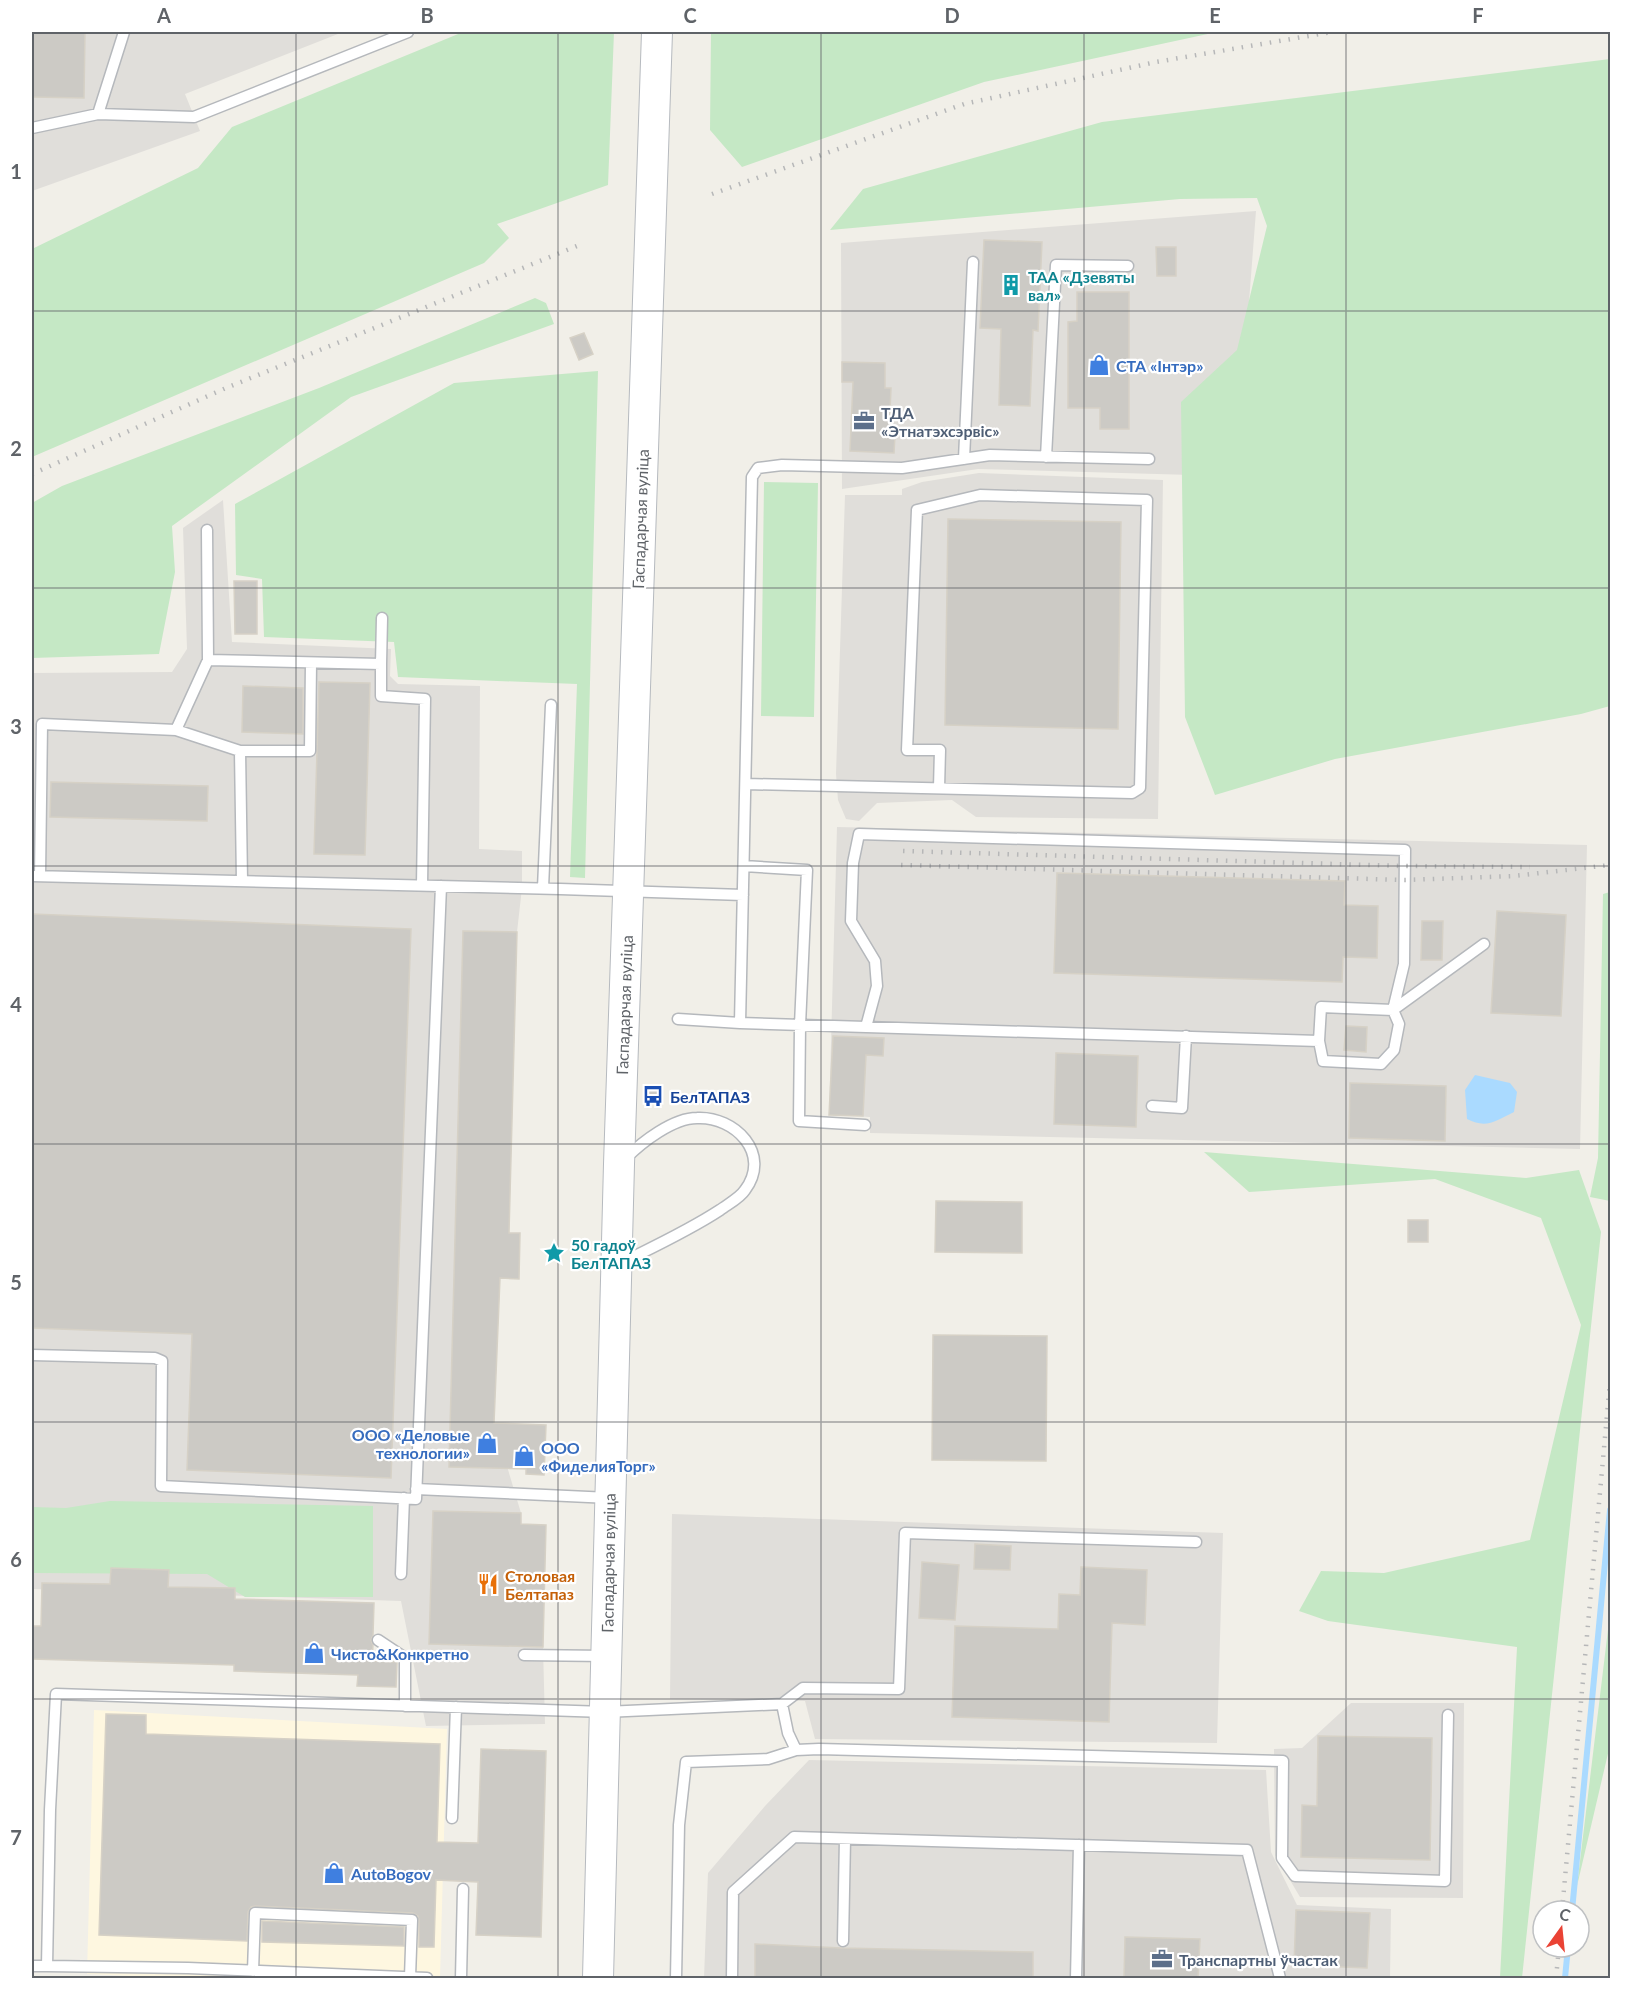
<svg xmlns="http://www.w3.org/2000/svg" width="1642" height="2010" viewBox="0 0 1642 2010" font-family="Lato,sans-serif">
<rect width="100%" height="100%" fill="#f1efe8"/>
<path fill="#fef7e0" d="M94 1710 447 1729 440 1978H132L131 1976 87 1974Z"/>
<path fill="#e0deda" d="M32 32H343L185 94 200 131 32 191Z
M1256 211 1245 354 1192 475 978 469 842 489 841 243Z
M979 473 1163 480 1158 819 976 817 952 800 877 803 859 821 846 819 838 800 836 774 845 495H902V489L922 482Z
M223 500 232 642 391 649 390 676 398 684 480 686 479 849 522 851V888L517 932 509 1233H520L519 1279H500L494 1423 521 1513V1524L546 1525 543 1647 545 1724 426 1726 401 1601 32 1589V673L172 672 187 649 183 528Z
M837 827 1587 845 1580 1149 870 1133V1117L829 1115Z
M672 1514 1223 1533 1217 1743 815 1739 805 1701 670 1699Z
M1351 1703H1464L1463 1898 1300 1897 1275 1855 1274 1749 1302 1748Z
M809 1760 1266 1770 1271 1852 1297 1905 1391 1909 1390 1978H704L708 1873 765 1806Z"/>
<path fill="#c5e8c5" d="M463 32H614L608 185 497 224 509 238 484 263 32 457V249L198 168 232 127Z
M711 32H1217L984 82 742 167 710 130Z
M1610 59V706L1581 714 1335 759 1215 795 1185 717 1181 402 1237 350 1267 226 1257 198 1180 199 830 230 863 189 1102 122Z
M535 298 546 303 554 324 351 397 172 526 175 572 159 654 32 658V503L62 486 319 388Z
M598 371 585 878 570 877 577 684 398 677 394 642 264 637 262 579 236 575 235 504 454 383Z
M764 482 818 483 814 717 761 716Z
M1610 892V1201L1590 1197 1598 1158 1603 894Z
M1204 1152 1526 1178 1579 1170 1601 1232 1522 1978H1500L1517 1647 1328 1621 1299 1611 1321 1571 1384 1573 1530 1540 1581 1325 1541 1218 1435 1179 1249 1192Z
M110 1501 373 1506V1597H245L207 1574 32 1573V1507L66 1508Z
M1610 1613V1745L1577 1886Z"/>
<path fill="#aadaff" d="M1475 1075 1510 1083 1517 1092 1514 1112C1496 1121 1486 1129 1467 1119L1465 1090Z"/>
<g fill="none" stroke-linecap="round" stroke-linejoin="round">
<path stroke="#aadaff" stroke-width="6" d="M1572 1911 1610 1510
M1565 1978 1568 1947"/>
</g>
<path fill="#cccac5" stroke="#d6d1c6" stroke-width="1.5" d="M32 32H85L84 98 32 97Z
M984 240 1042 242 1038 331 1033 330 1030 406 999 405 1001 329 980 328Z
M1156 247H1176V276H1157Z
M1077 292H1129V429H1100V408H1068V322L1077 321Z
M584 333 593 354 579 360 570 338Z
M842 362 885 363V388H891L889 435H895L894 453 850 451 853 382H842Z
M948 519 1121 522 1118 729 945 725Z
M234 581H257V634H235Z
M319 682 370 683 365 855 314 854Z
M243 686 303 688V734L242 732Z
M51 782 208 786 207 821 50 817Z
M1057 873 1345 881 1344 905 1378 906 1377 958 1343 957 1342 982 1054 973Z
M1497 911 1566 915 1561 1016 1491 1013Z
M32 914 411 929 391 1478 187 1470 192 1334 32 1328Z
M1422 921H1443L1442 960H1421Z
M463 931 517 932 509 1233H520L519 1279 500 1278 494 1423 546 1425 544 1475 526 1474V1469L449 1467Z
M1346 1026 1367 1027 1366 1052 1344 1050Z
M833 1036 884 1038 883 1056 866 1055 863 1116 829 1115Z
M1056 1053 1138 1056 1136 1127 1054 1124Z
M1350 1083 1446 1086 1445 1141 1349 1138Z
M646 1087H662V1104H646Z
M936 1201 1022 1202V1253L935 1252Z
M1408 1220H1428V1242H1408Z
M933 1335 1047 1336 1046 1461 932 1460Z
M433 1511 521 1513V1524L546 1525 543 1647 429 1644Z
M975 1544 1011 1546 1010 1570 974 1569Z
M922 1562 959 1565 955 1620 919 1618Z
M1081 1567 1147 1570 1145 1625 1112 1623 1109 1722 952 1717 955 1626 1058 1629 1059 1594 1080 1595Z
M111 1568 169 1570 168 1587 235 1588V1599L374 1603 373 1635 371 1640 373 1645 372 1661 397 1662 396 1687 357 1686 358 1675 234 1671V1665L32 1659V1626H41L42 1583 110 1584Z
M106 1714 146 1715V1734L440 1744 437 1842 478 1843 481 1749 546 1751 541 1937 476 1935 478 1882 436 1880 434 1947H419V1920L418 1916 413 1913 255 1906 251 1907 248 1912 247 1941 99 1935Z
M1318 1736 1432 1738 1430 1860 1301 1857 1302 1805 1317 1806Z
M1296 1910 1370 1913 1367 1968 1294 1965Z
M262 1921 404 1927V1946L262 1942Z
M1125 1937 1200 1939 1198 1978H1124Z
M755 1944 842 1948 1033 1952V1978H755Z"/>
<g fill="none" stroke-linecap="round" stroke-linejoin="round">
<defs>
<path id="lane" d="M98 114 194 117 408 32
M32 128 98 114 124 32
M1046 457 1056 265 1128 266
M964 459 973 262
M207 530 208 660
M381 664 382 618
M176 730 240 751 242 881
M240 751H310L311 663
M746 784 1132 793 1140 788 1147 500 980 495 917 510 907 750H940L939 788
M744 866 807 870 800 1025 799 1121 865 1125
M32 876 560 889 743 895
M40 876 42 724 176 730 208 660 381 664V696L425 699 422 885
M543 888 551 705
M678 1019 740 1023 1319 1041 1321 1007 1393 1010 1484 944
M740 1023 752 477 758 468 782 465 902 468 990 455 1149 459
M866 1027 877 986 875 961 851 921 853 863 859 834 1405 850 1404 964 1393 1010 1399 1024 1394 1050 1381 1064 1323 1061 1319 1041
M1152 1106 1182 1108 1186 1036
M619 1264C653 1247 688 1231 720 1210 728 1204 740 1198 745 1190 772 1154 735 1116 697 1118 673 1118 642 1142 626 1158
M32 1355 155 1358 162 1361 161 1486 416 1499 441 886
M416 1489 610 1498
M401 1574 404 1498
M378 1640 405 1658V1706
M524 1655 606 1656
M782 1704 788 1733 796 1750
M452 1818 456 1707
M843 1941 845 1839
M32 1966H47
M253 1971 255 1913 412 1920 410 1977
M427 1978 188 1968 47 1966 50 1810 56 1694 605 1712 782 1704 803 1688 899 1689 905 1533 1196 1542
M461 1978 463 1889
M676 1978 679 1825 686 1762 768 1759 796 1750 819 1749 1283 1761 1282 1858 1295 1876 1445 1881 1448 1715
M732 1978 733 1892 794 1837 1247 1850 1280 1978
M1076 1978 1079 1845"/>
<path id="secondary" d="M598 1978 619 1164 657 32"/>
</defs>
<use href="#lane" stroke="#b5b8bc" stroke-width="13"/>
<use href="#secondary" stroke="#b6babf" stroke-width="32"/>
<use href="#lane" stroke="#fff" stroke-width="10"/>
<use href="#secondary" stroke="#fff" stroke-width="30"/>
<path stroke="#b6b7b8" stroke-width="4.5" stroke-dasharray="1.5 8" stroke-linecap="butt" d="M712 194 964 104 1156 62 1332 32
M32 474 226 388 582 244
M903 851 1402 866 1530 867
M901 865 1405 880 1514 876 1610 865
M1562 1911 1610 1382
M1556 1978 1559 1947"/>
</g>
<path fill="none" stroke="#5f6368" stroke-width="1.5" stroke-opacity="0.55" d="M296 32V1978M558 32V1978M821 32V1978M1084 32V1978M1346 32V1978M32 311H1610M32 588H1610M32 866H1610M32 1144H1610M32 1422H1610M32 1699H1610"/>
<defs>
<symbol id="building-bare" viewBox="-9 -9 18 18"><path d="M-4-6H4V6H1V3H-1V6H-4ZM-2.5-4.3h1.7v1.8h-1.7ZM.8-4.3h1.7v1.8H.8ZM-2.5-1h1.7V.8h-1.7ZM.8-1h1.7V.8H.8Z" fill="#0f9aa8" stroke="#fff" stroke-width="2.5" paint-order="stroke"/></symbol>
<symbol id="shop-bare" viewBox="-9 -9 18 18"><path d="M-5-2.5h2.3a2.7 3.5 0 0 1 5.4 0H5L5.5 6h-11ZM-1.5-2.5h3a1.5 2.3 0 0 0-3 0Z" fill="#3f7fe0" stroke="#fff" stroke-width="2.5" paint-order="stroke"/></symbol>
<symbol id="office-bare" viewBox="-9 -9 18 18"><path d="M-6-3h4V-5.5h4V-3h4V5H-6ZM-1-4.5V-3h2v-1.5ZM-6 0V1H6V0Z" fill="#5c6f8a" stroke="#fff" stroke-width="2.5" paint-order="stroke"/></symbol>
<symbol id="bus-bare" viewBox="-9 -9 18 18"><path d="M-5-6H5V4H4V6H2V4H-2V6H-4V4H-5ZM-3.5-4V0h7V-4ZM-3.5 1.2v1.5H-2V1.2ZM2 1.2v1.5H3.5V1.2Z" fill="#1a4fb4" stroke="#fff" stroke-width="2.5" paint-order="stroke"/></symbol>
<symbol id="sight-bare" viewBox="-9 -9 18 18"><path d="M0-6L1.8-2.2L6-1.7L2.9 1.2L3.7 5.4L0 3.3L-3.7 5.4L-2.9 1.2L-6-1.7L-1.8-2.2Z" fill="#0f9aa8" stroke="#fff" stroke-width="2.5" paint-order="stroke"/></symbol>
<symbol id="restaurant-bare" viewBox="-9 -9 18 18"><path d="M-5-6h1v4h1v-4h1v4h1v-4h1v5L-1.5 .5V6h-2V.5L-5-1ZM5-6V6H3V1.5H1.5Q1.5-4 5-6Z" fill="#e8710a" stroke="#fff" stroke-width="2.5" paint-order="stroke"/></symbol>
</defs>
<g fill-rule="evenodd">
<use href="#building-bare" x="996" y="270" width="30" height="30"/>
<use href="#shop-bare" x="1084" y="350" width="30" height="30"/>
<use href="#office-bare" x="849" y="406" width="30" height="30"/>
<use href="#bus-bare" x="638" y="1081" width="30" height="30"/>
<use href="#sight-bare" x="539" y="1238" width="30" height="30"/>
<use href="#shop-bare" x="472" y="1428" width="30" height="30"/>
<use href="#shop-bare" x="509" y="1441" width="30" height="30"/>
<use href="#restaurant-bare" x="473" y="1569" width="30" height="30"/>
<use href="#shop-bare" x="299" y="1638" width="30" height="30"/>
<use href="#shop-bare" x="319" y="1858" width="30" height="30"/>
<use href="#office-bare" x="1147" y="1944" width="30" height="30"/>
</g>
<g text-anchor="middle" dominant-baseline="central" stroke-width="4.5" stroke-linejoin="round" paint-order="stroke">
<g font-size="16" font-weight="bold" fill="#0d838f" stroke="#fff" text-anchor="start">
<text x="1028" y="276">ТАА «Дзевяты<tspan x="1028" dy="18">вал»</tspan></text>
<text x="571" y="1244">50 гадоў<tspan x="571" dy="18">БелТАПАЗ</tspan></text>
</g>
<g font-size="16" font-weight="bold" fill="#366cbe" stroke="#fff" text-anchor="start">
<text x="1116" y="365">СТА «Інтэр»</text>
<text x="470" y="1434" text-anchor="end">ООО «Деловые<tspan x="470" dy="18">технологии»</tspan></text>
<text x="541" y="1447">ООО<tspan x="541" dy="18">«ФиделияТорг»</tspan></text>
<text x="331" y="1653">Чисто&amp;Конкретно</text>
<text x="351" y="1873">AutoBogov</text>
</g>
<g font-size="16" font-weight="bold" fill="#4e5e75" stroke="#fff" text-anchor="start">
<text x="881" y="412">ТДА<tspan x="881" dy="18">«Этнатэхсэрвіс»</tspan></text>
<text x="1179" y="1959">Транспартны ўчастак</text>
</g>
<g font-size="16" fill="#5f6368" stroke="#fff">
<text transform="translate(640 519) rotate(-88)">Гаспадарчая вуліца</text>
<text transform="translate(624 1005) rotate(-88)">Гаспадарчая вуліца</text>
<text transform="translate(608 1563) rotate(-89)">Гаспадарчая вуліца</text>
</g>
<g font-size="16" font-weight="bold" fill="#164399" stroke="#fff" text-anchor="start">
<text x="670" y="1096">БелТАПАЗ</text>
</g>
<g font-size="16" font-weight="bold" fill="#c56008" stroke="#fff" text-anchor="start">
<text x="505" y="1575">Столовая<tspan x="505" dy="18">Белтапаз</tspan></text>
</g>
</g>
<rect width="1642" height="2010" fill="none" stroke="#ffffff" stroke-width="66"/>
<g transform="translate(1561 1929) rotate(15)"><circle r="28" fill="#ffffff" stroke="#bfc1c3" stroke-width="1.5"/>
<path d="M0-4.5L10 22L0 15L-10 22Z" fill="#ea4335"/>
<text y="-9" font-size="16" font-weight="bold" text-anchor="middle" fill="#5f6368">С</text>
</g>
<rect x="33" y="33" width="1576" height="1944" fill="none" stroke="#5f6368" stroke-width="2"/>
<g font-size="20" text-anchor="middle" font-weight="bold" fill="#5f6368">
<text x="164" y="23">A</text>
<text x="427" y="23">B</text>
<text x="690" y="23">C</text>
<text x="952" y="23">D</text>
<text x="1215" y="23">E</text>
<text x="1478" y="23">F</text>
<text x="16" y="179">1</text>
<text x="16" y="456">2</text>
<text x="16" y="734">3</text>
<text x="16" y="1012">4</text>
<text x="16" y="1290">5</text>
<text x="16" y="1567">6</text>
<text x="16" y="1845">7</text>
</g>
</svg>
